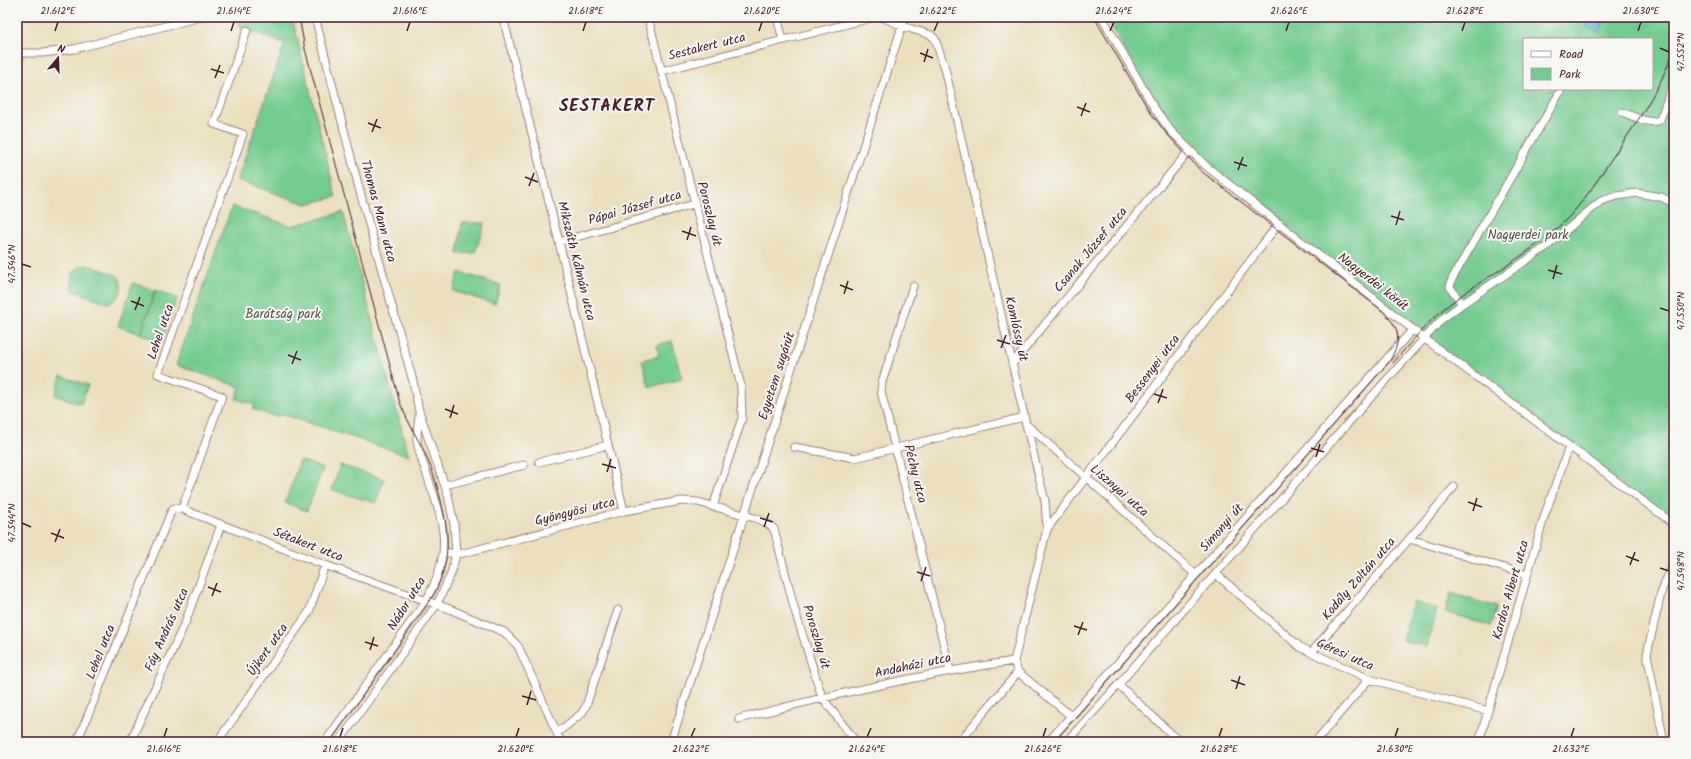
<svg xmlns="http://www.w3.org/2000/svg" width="1691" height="759" viewBox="0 0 1691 759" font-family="Kalam,sans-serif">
<rect width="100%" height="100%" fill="#f6f6f2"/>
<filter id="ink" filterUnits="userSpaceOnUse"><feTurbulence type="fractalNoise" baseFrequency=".025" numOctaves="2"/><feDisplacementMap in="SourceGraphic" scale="8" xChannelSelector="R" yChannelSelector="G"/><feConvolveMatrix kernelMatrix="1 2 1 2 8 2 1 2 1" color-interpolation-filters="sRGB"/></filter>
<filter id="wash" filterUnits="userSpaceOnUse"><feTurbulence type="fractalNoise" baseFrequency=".012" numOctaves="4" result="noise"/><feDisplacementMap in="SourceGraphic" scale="16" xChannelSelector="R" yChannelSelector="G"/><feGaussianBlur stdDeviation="0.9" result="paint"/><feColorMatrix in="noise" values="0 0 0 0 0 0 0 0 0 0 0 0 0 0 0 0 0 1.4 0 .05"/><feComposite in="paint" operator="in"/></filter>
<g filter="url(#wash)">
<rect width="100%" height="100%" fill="#ebdfbf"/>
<path fill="#73cb90" stroke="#5e755e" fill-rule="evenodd" d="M255 17H292L336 197 306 204 237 180 285 43 239 27 241 20Z
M1106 17H1674V524L1551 433 1206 166 1166 124 1167 118 1139 75ZM1524 39H1652V89H1524Z
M232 206 292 226 343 212 409 456 282 414 276 417 253 409 254 404 236 399 240 387 176 365Z
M462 223H485L475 253 458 254Z
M87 265 117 275C125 286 122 299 108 303L74 291C67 279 73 267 87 265Z
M459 272 501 285 495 304 453 291Z
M133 283 155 290 140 334 118 326Z
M156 290 177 298 162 342 141 334Z
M672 341 682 379 649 387 642 360 659 356 657 345Z
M61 376 88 385 81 404 55 395Z
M300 460 323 468 307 511 285 503Z
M340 465 384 479 376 503 332 490Z
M1451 593 1497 607 1491 626 1445 612Z
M1413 602 1437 609 1427 647 1402 640Z"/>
<path fill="#6bb4e3" stroke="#5a6a87" d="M1589 17H1605L1600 32 1585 26Z"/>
</g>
<g filter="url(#ink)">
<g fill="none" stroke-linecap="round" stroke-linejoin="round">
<defs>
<path id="minor" d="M315 17 360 192 413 381 419 411 448 495 454 524 456 554 451 574 437 604 339 742
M503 17 559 242 624 511
M648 17 741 386 742 418 713 507
M777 17 783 40
M882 17 902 26 931 35 935 39 945 68 1026 424 1045 501 1047 529 1014 661
M1102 17 1155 109 1170 130 1206 166 1425 339 1674 524
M17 53H43L74 49 201 17
M661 71 875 17
M1622 112C1633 116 1649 125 1660 120L1674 81
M559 242 694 204
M913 286 882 382 881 391 950 670
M1462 304 1450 287 1452 279 1560 92
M1012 364 1189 151
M1026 424 1196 575
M794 447 855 458 1024 417
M539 462 608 445
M445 485 524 465
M182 509 325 565 447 608 504 632 518 646 561 742
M1047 529 1279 223
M1410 539 1527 575
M443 552 456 554 464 553 624 511 682 501 698 502 758 519 768 524 774 529 795 611 822 697 856 742
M1216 574 1300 647 1369 679 1488 711
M1311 653 1454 487
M1014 661 1018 672 1071 716
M1119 685 1180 742
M739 719C830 695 921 674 1014 661
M557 733 582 713 586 706 618 610
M77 742 171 512 174 508 182 509 222 396 158 374 243 134 214 124 247 30
M130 742 185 623 221 525
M217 742 309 612 325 565
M325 742 426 601C452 553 446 529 429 481 425 468 418 453 417 440 417 432 418 423 419 415
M671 742 905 17
M959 742 1018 672
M1048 742 1413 329
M1066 742 1110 694 1364 405 1442 319 1462 304 1546 247 1601 201 1617 196 1637 193 1661 197 1674 203
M1315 742 1369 679
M1479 742 1545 514 1569 447
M1664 742 1647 654 1662 589 1674 563"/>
</defs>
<use href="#minor" stroke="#9a7f75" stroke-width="9"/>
<use href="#minor" stroke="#fff" stroke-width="7"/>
<path stroke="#4a1f2b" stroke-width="1" d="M299 17 305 49 400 403C407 420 416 436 425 453 431 466 435 479 439 493 449 531 452 559 434 594L330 742
M1393 363C1410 343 1427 323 1447 306 1481 279 1521 260 1554 231 1578 211 1595 184 1612 158 1636 124 1660 89 1674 50
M1054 742 1389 362C1403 338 1400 327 1380 309L1201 171 1166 133 1150 112 1094 17"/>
</g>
</g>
<path fill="none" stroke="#4a1f2b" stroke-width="1.5" d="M55 31 58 22M231 31 234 22M407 31 410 22M583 31 586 22M759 31 762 22M934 31 938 22M1110 31 1114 22M1286 31 1289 22M1462 31 1465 22M1638 31 1641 22M1660 48 1669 52M920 53 933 58M924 62 928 49M211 69 224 73M215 78 220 65M1077 107 1090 112M1081 116 1086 103M368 123 381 128M372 132 377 119M1234 162 1247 166M1238 170 1243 157M525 177 538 182M529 186 534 173M1391 216 1404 220M1396 225 1400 211M682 231 696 236M687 240 691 227M22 264 31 267M1548 270 1562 274M1553 279 1557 265M840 285 853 290M844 294 848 281M131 301 144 306M1660 308 1669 311M135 310 140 297M997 340 1010 344M1001 348 1006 335M288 355 301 360M292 364 297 351M1154 394 1167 398M1158 403 1163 389M445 409 458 414M450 418 454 405M1311 448 1324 452M1316 457 1320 444M602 464 616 468M607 472 611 459M1468 502 1482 507M1473 511 1477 498M760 518 773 522M22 523 31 527M764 527 769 513M51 533 64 538M55 542 60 529M1626 556 1639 561M1630 565 1635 552M1660 568 1669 571M917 572 930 576M921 581 926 567M208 587 221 592M212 596 217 583M1074 626 1087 630M1078 635 1083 622M365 642 378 646M370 650 374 637M1231 680 1245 685M1236 689 1240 676M522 696 536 700M527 705 531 691M164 737 167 728M340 737 343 728M516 737 519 728M691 737 695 728M867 737 871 728M1043 737 1046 728M1219 737 1222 728M1395 737 1398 728M1571 737 1574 728"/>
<g text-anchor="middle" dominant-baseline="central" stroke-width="4" stroke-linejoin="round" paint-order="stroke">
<g font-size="13" fill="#4a1f2b" stroke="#f6f6f2">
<text transform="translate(707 47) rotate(-14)">Sestakert utca</text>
<text transform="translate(635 208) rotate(-16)">Pápai József utca</text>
<text transform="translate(378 211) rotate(75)">Thomas Mann utca</text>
<text transform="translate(709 214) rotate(76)">Poroszlay út</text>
<text transform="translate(1091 250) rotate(-50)">Csanak József utca</text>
<text transform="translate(576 261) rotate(76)">Mikszáth Kálmán utca</text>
<text transform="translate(1373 282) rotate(38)">Nagyerdei körút</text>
<text transform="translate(1016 329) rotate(77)">Komlóssy út</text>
<text transform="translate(161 332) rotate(-71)">Lehel utca</text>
<text transform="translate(1153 369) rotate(-53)">Bessenyei utca</text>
<text transform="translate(777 376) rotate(-72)">Egyetem sugárút</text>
<text transform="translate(915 474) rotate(76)">Péchy utca</text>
<text transform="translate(1119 491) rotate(41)">Lisznyai utca</text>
<text transform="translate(575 512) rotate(-14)">Gyöngyösi utca</text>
<text transform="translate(1222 528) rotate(-49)">Simonyi út</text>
<text transform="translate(308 545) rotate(21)">Sétakert utca</text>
<text transform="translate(1359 579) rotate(-49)">Kodály Zoltán utca</text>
<text transform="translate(1511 590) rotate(-74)">Kardos Albert utca</text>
<text transform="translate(407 604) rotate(-58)">Nádor utca</text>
<text transform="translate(167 630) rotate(-66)">Fáy András utca</text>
<text transform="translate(816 637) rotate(73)">Poroszlay út</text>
<text transform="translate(268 650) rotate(-55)">Újkert utca</text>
<text transform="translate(101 652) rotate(-68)">Lehel utca</text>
<text transform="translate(1345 655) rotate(24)">Géresi utca</text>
<text transform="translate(913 666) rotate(-12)">Andaházi utca</text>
</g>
<g font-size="13" fill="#565349" stroke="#f6f6f2">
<text x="1528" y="235">Nagyerdei park</text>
<text x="283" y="314">Barátság park</text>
</g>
<g font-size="17" font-weight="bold" letter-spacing="1" fill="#4a1f2b" stroke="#f6f6f2">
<text x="607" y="106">SESTAKERT</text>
</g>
</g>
<rect width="1691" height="759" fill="none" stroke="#f6f6f2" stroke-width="44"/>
<rect x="1523" y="38" width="130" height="52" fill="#f6f6f2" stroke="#b1a0a2"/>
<rect x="1531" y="51" width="20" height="6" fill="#ffffff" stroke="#b1a0a2"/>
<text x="1559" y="58" font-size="12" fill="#4a1f2b">Road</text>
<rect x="1531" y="68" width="20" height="12" fill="#73cb90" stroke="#b1a0a2"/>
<text x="1559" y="78" font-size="12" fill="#4a1f2b">Park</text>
<g transform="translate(58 58) rotate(19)" stroke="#f6f6f2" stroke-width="3" paint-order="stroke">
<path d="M0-3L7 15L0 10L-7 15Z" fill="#4a1f2b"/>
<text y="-6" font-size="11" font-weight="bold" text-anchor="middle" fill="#4a1f2b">N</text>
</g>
<rect x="22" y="22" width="1647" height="715" fill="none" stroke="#4a1f2b" stroke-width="1.5"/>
<g font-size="10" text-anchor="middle" fill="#4a1f2b">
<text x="58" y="14">21.612°E</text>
<text x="234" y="14">21.614°E</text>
<text x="410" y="14">21.616°E</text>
<text x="586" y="14">21.618°E</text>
<text x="762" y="14">21.620°E</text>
<text x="938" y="14">21.622°E</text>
<text x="1114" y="14">21.624°E</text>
<text x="1289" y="14">21.626°E</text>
<text x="1465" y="14">21.628°E</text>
<text x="1641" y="14">21.630°E</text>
<text transform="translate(1680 52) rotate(-90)" y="4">47.552°N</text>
<text transform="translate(11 264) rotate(-90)" y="4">47.546°N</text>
<text transform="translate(1680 311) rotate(-90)" y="4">47.550°N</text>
<text transform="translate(11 523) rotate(-90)" y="4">47.544°N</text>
<text transform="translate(1680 571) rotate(-90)" y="4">47.548°N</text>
<text x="164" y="752">21.616°E</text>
<text x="340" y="752">21.618°E</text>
<text x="516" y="752">21.620°E</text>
<text x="691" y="752">21.622°E</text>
<text x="867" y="752">21.624°E</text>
<text x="1043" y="752">21.626°E</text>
<text x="1219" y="752">21.628°E</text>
<text x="1395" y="752">21.630°E</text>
<text x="1571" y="752">21.632°E</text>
</g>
</svg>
